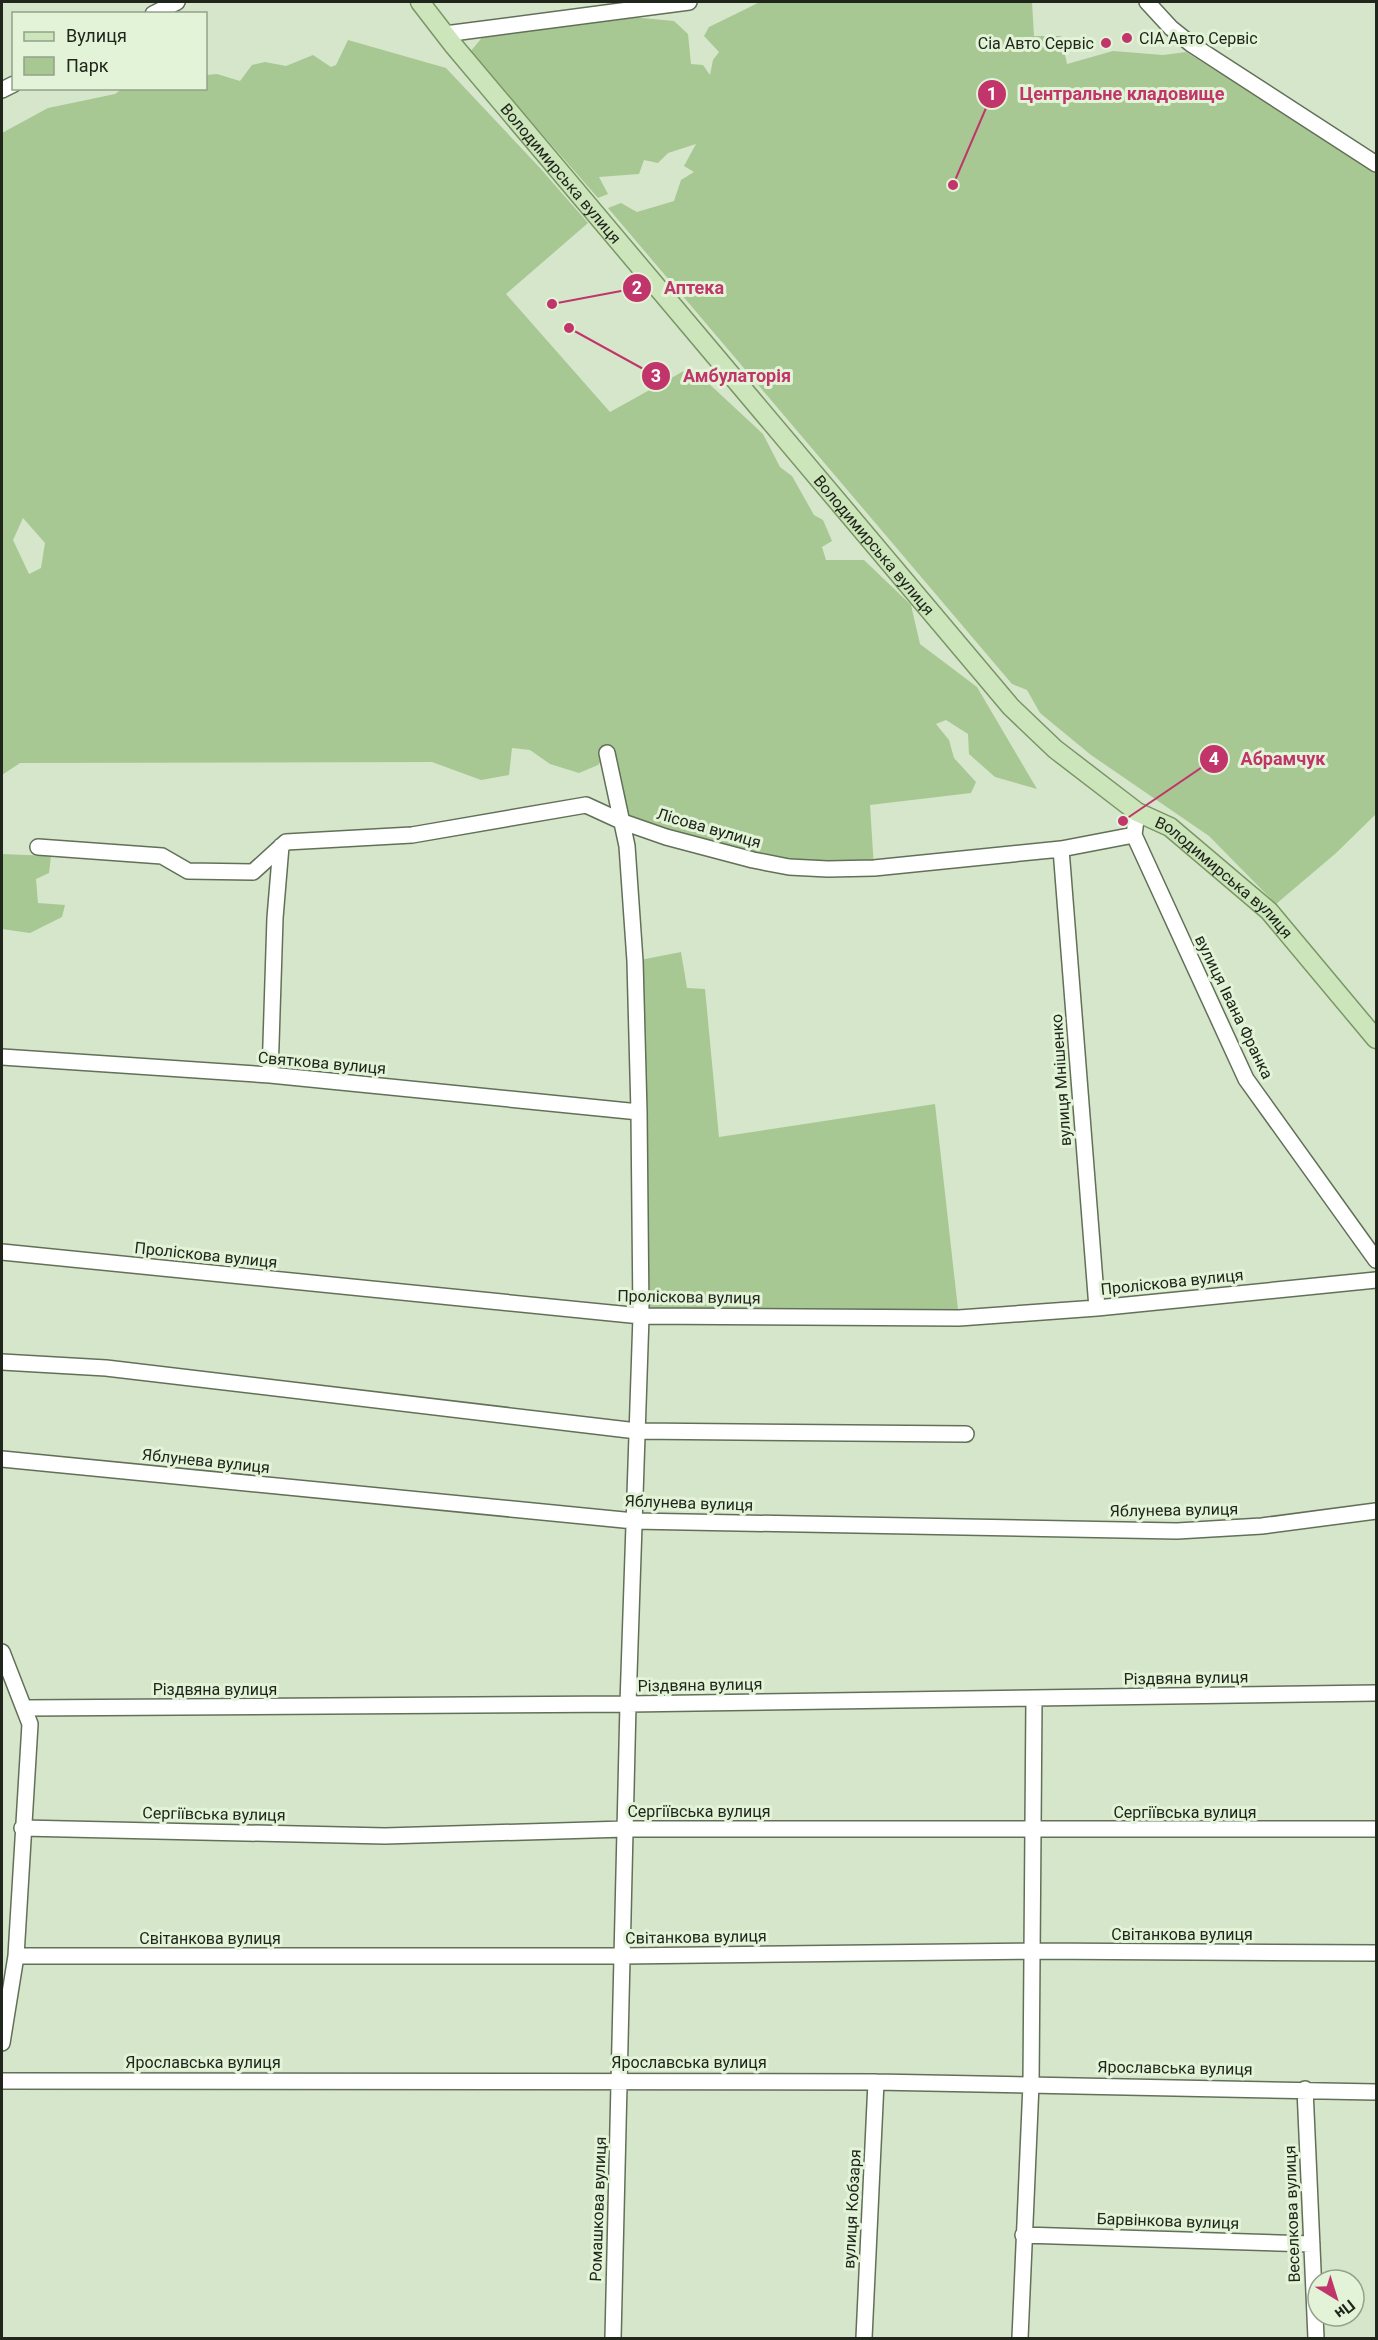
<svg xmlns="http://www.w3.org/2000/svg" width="1378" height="2340" viewBox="0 0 1378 2340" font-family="Roboto,sans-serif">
<rect width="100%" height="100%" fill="#d5e6ca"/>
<path fill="#a8c893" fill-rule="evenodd" d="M760 2H1032L1034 36H1061L1067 64 1113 51 1163 55 1186 52 1376 170V814L1335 854 1276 904 1209 836 1091 755 1040 713 1027 690 1012 684 608 208 621 203 637 212 674 201 681 180 694 172 684 166 696 144 668 153 658 163 644 160 639 174 599 177 608 194 598 198 470 52 485 34 632 17 674 21 688 34 691 64 703 65 710 75 713 60 719 52 704 36 709 27Z
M348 40 446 68 540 168 588 223 506 294 610 412 691 367 763 434 780 467 792 476 814 515 823 520 832 541 822 547 826 560H864L911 605 920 644 977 687 1037 789 995 777 969 754 968 734 946 720 936 724 949 740 954 758 976 782 971 793 870 805 874 868 789 867 623 822 607 754 598 765 579 773 550 764 530 750 512 748 509 775 481 780 432 762 20 763 2 775V133L48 108 115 94 122 89 206 88V75L217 74 240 81 252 65 265 62 286 66 313 55 331 67 336 65ZM23 518 45 543 41 568 29 574 13 540Z
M2 854 51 856 49 873 36 879 38 903 65 905 62 917 30 933 2 929Z
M681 952 687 988 705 989 719 1137 935 1104 959 1318 641 1316 635 961Z"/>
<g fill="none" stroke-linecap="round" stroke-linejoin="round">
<defs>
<path id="minor" d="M1147 2 1171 28 1191 44 1376 164
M153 14 177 2
M445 34 689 2
M2 90 14 84
M607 753 627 846 635 961 639 1112 641 1316 628 1704 613 2338
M1137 812 1134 835 1246 1079 1376 1260
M38 847 162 856 188 871 253 872 286 842 412 835 586 805 623 822 666 837 753 860 789 867 828 869 874 868 1061 849 1134 835
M1061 849 1097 1308
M2 1057 270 1075 639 1112
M270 1075 275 918 281 846
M2 1252 641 1316 959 1318 1097 1308 1376 1280
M2 1362 106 1368 637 1431 966 1434
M2 1459 634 1521 1177 1531 1262 1526 1376 1511
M2 1652 30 1724 16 1956 2 2043
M25 1708 628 1704 1376 1693
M22 1828 385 1836 625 1829H1376
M16 1956H622L1033 1951 1376 1953
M2 2081 876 2082 1376 2092
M1305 2089 1316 2338
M1023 2235 1312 2244
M864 2338 876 2082
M1020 2338 1031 2084 1034 1699"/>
<g id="major">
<path id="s1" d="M420 2 454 46 1011 707 1055 749 1137 812 1170 827 1269 911 1376 1039"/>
</g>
</defs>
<use href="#minor" stroke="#627058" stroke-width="18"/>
<use href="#major" stroke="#7a9665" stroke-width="21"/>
<use href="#minor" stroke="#fff" stroke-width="15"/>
<use href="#major" stroke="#cce5bb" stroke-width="18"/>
</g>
<g fill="#c1356b" stroke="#e2f3d7" stroke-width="2">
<circle cx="1127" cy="38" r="6"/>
<circle cx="1106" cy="43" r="6"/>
</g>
<g text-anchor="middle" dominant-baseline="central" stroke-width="6" stroke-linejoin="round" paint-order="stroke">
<g font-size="16" fill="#20261c" stroke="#e2f3d7" text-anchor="start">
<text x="1139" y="38">СІА Авто Сервіс</text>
<text x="1094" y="43" text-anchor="end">Сіа Авто Сервіс</text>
</g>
<g font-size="16" fill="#20261c" stroke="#e2f3d7">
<text stroke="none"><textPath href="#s1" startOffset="222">Володимирська вулиця</textPath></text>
<text stroke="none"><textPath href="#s1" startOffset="708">Володимирська вулиця</textPath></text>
<text transform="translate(709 828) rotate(16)">Лісова вулиця</text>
<text stroke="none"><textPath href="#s1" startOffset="1194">Володимирська вулиця</textPath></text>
<text transform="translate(1234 1007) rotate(64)">вулиця Івана Франка</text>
<text transform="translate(322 1063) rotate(5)">Святкова вулиця</text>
<text transform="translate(1061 1080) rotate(-94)">вулиця Мнішенко</text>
<text transform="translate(206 1255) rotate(6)">Проліскова вулиця</text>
<text transform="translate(1172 1282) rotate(-6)">Проліскова вулиця</text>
<text transform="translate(689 1297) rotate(1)">Проліскова вулиця</text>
<text transform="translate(206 1461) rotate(6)">Яблунева вулиця</text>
<text transform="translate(689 1503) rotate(2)">Яблунева вулиця</text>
<text transform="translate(1174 1510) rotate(-1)">Яблунева вулиця</text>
<text transform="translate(1186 1678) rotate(-1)">Різдвяна вулиця</text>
<text transform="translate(700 1685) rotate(-1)">Різдвяна вулиця</text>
<text x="215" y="1689">Різдвяна вулиця</text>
<text x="699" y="1811">Сергіївська вулиця</text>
<text x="1185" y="1812">Сергіївська вулиця</text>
<text transform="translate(214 1814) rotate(1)">Сергіївська вулиця</text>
<text x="1182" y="1934">Світанкова вулиця</text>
<text transform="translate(696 1937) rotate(-1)">Світанкова вулиця</text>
<text x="210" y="1938">Світанкова вулиця</text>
<text x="203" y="2062">Ярославська вулиця</text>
<text x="689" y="2062">Ярославська вулиця</text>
<text transform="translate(1175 2068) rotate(1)">Ярославська вулиця</text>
<text transform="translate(598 2209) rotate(-88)">Ромашкова вулиця</text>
<text transform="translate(852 2209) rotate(-87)">вулиця Кобзаря</text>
<text transform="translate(1292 2214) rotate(-92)">Веселкова вулиця</text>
<text transform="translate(1168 2221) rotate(2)">Барвінкова вулиця</text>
</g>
</g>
<path fill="none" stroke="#c1356b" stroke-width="2" d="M953 185L992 94M552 304L637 288M569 328L656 376M1123 821L1214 759"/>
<g fill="#c1356b" stroke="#e2f3d7" stroke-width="2">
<circle cx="953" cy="185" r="6"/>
<circle cx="552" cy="304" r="6"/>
<circle cx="569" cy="328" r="6"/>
<circle cx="1123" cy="821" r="6"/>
<circle cx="992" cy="94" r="15"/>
<circle cx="637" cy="288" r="15"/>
<circle cx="656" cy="376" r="15"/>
<circle cx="1214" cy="759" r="15"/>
</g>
<g font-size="18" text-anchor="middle" font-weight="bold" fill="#fff">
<text x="992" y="100">1</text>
<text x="637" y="294">2</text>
<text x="656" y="382">3</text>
<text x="1214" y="765">4</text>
</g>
<g font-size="18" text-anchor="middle" font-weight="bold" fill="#c1356b" stroke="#e2f3d7" stroke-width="6" stroke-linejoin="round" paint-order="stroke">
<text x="1122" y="100">Центральне кладовище</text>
<text x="694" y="294">Аптека</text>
<text x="737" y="382">Амбулаторія</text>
<text x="1283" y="765">Абрамчук</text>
</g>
<rect width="1378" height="2340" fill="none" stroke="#20261c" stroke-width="6"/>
<rect x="12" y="12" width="195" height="78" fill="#e2f3d7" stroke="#94a18c" stroke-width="1.5"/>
<rect x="24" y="32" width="30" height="9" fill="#cce5bb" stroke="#94a18c" stroke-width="1.5"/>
<text x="66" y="42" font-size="18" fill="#20261c">Вулиця</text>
<rect x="24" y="57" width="30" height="18" fill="#a8c893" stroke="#94a18c" stroke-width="1.5"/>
<text x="66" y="72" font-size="18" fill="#20261c">Парк</text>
<g transform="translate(1336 2298) rotate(142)"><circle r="28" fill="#e2f3d7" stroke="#94a18c" stroke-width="1.5"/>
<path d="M0-4.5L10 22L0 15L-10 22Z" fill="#c1356b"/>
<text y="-9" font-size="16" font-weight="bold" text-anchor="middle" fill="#20261c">Пн</text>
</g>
</svg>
